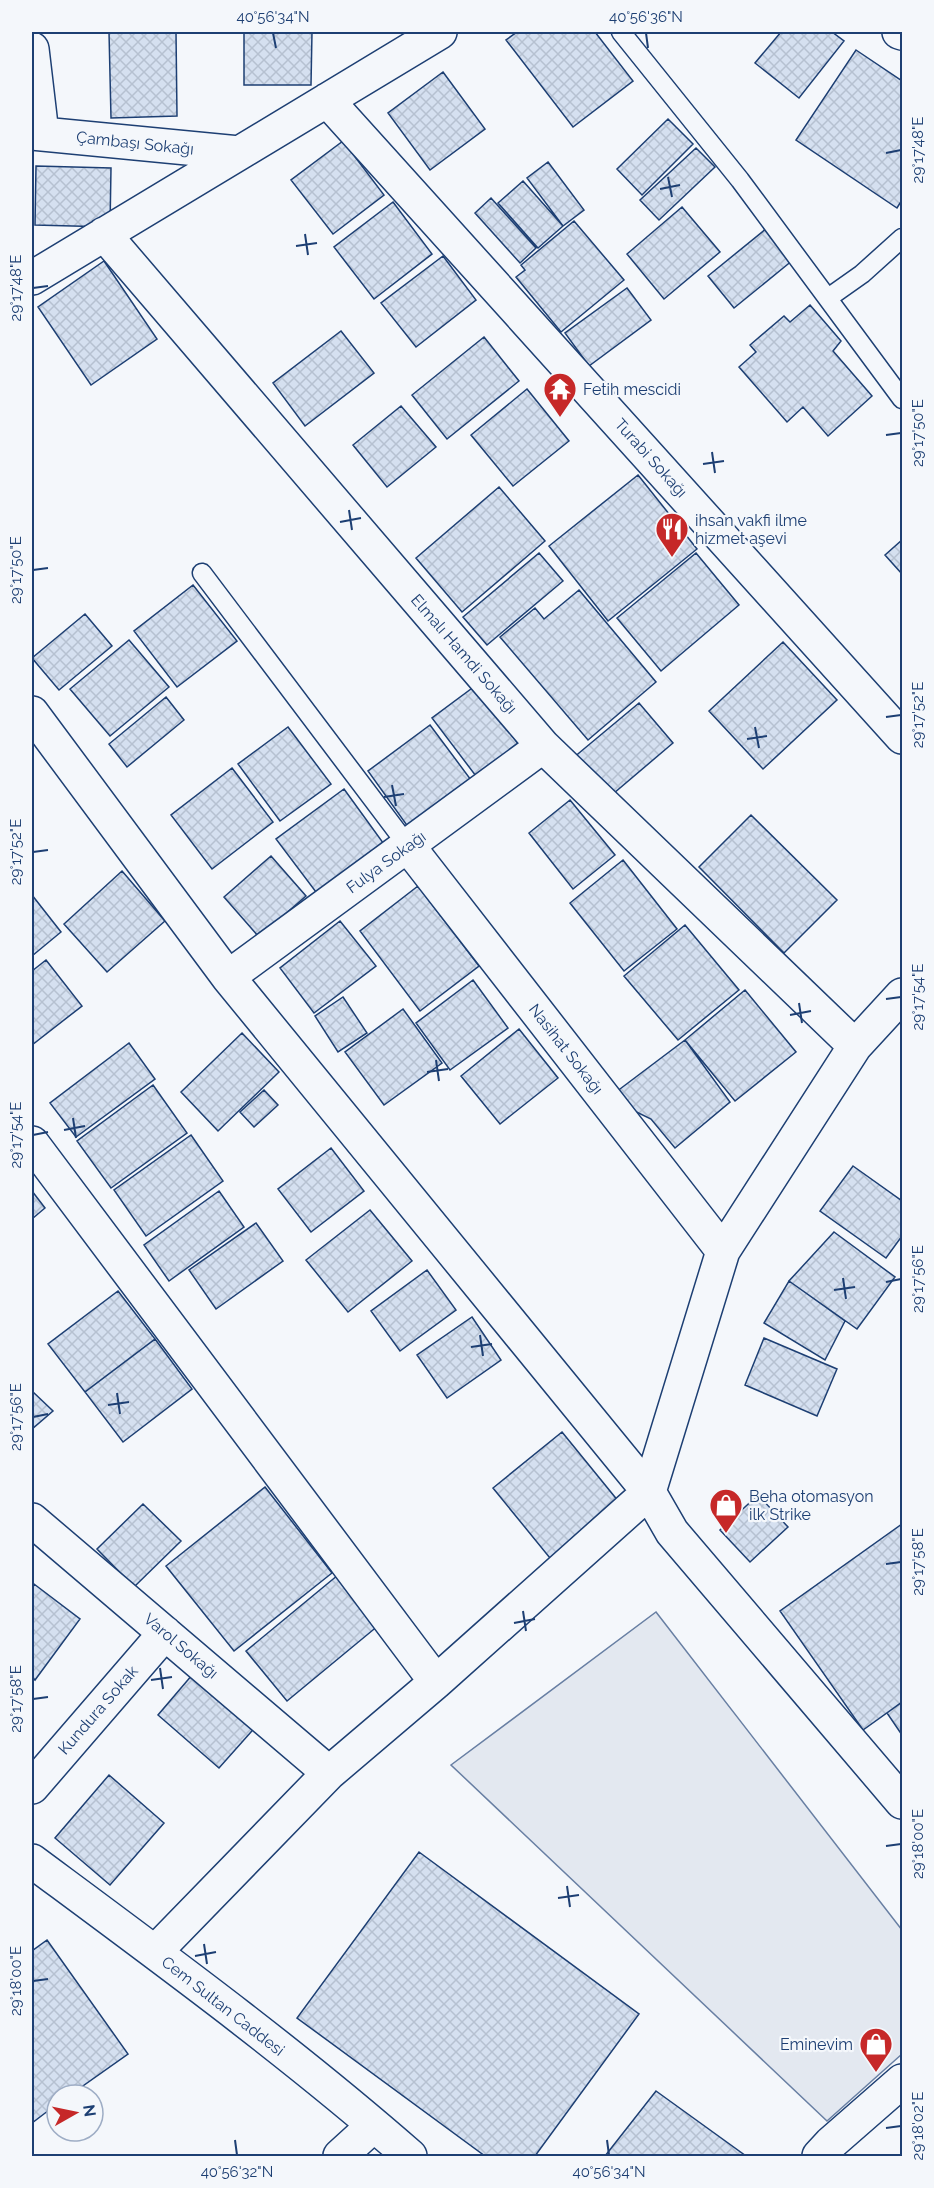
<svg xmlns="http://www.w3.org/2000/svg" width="934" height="2188" viewBox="0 0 934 2188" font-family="Raleway,sans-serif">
<defs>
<pattern id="building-cross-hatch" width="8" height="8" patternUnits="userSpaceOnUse" patternTransform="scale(1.5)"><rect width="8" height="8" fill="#d5e0f0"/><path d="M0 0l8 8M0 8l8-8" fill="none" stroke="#b6c1d1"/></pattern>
</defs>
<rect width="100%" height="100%" fill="#f4f7fb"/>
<path fill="#e3e8f0" stroke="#687fa3" stroke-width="1.5" d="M656 1612 902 1930V2054L827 2121 451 1765Z"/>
<path fill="url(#building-cross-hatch)" stroke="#1d3f73" stroke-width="1.5" d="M109 32H176L177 116 111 118Z
M244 32H312L311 85H244Z
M517 32H595L633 81 573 127 506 40Z
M781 32H832L844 41 799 98 755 63Z
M856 50 902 81V200L897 208 796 140Z
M443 72 485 129 430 170 388 113Z
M668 119 693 144 642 195 617 169Z
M343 141 384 195 333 234 291 180Z
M696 148 715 167 659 220 640 200Z
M548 162 584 210 563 226 527 178Z
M36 166 111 168 110 227 35 225Z
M523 181 563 226 538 248 498 203Z
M491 198 536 248 520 263 475 213Z
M393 202 432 254 374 299 334 247Z
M682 207 720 252 664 299 627 254Z
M574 221 624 280 561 332 516 277 525 270 521 265Z
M767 228 793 260 734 308 708 276Z
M443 256 476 300 416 347 381 303Z
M104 261 157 339 91 385 38 307Z
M627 288 651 320 589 366 565 333Z
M810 305 841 341 833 351 872 396 828 436 803 407 787 422 739 367 756 352 750 345 784 316 790 322Z
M341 331 374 373 305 426 273 383Z
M484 337 519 381 447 439 412 395Z
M527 389 569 441 513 486 471 435Z
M401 406 436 447 387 487 353 445Z
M638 475 697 549 608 621 549 546Z
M499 487 545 541 462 612 416 558Z
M902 540V574L885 555Z
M539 553 563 581 487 645 463 617Z
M696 553 739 605 661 671 617 618Z
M193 585 237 641 177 687 134 631Z
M579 590 656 682 588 740 500 637 535 608 544 619Z
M85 614 112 646 59 690 32 658Z
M129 640 169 687 110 736 70 689Z
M783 642 837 700 763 769 709 711Z
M475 686 525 753 482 784 432 718Z
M166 697 184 720 127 767 109 744Z
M639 703 673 743 607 799 573 758Z
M430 725 474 784 411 831 368 771Z
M288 727 331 784 280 821 238 764Z
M232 768 273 822 212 869 171 815Z
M344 789 389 851 322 900 276 839Z
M570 800 615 855 573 889 529 833Z
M751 815 837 900 784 953 699 867Z
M271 856 306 896 259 937 224 897Z
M623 860 677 929 624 971 570 903Z
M122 871 165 921 107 972 64 924Z
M418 886 479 966 420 1011 360 931Z
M32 895 61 932 32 956Z
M340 921 376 966 314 1013 280 968Z
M685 925 739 990 678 1040 624 976Z
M46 960 82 1006 32 1045V971Z
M473 980 508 1028 450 1070 416 1023Z
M745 990 796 1052 735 1101 685 1040Z
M343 997 367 1033 338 1052 315 1016Z
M403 1009 442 1063 384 1105 345 1052Z
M519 1029 558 1078 500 1124 461 1076Z
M242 1033 279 1072 218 1131 181 1092Z
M685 1040 730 1102 675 1148 651 1119 608 1098Z
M129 1043 155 1079 76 1137 50 1103Z
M153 1085 187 1133 111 1188 77 1141Z
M264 1090 278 1105 254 1127 240 1112Z
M191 1135 223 1181 146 1236 114 1190Z
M331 1148 364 1191 311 1232 278 1189Z
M853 1166 902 1201V1236L886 1258 820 1211Z
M32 1191 45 1208 32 1219Z
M219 1191 244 1227 169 1281 144 1245Z
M370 1210 412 1261 348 1312 306 1260Z
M256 1223 283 1261 216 1309 189 1270Z
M834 1232 895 1277 857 1329 789 1281Z
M427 1270 456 1310 400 1351 371 1311Z
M789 1281 845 1321 825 1360 764 1323Z
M118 1291 155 1339 85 1392 48 1344Z
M472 1317 501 1360 447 1398 417 1355Z
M764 1338 837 1369 817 1416 745 1385Z
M155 1339 192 1389 123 1442 85 1392Z
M32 1391 53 1411 32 1429Z
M562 1432 623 1507 554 1563 493 1488Z
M265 1487 332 1573 234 1651 166 1566Z
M758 1495 788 1527 750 1562 720 1530Z
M143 1504 181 1541 134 1587 97 1549Z
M902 1524V1702L863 1730 780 1611Z
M338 1575 379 1625 287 1701 246 1651Z
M34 1584 80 1619 35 1680 32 1677V1587Z
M198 1668 260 1722 219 1768 158 1715Z
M902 1702V1735L887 1713Z
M109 1775 164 1823 110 1885 55 1838Z
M419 1852 639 2014 535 2156H485L297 2018Z
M47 1940 128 2054 70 2095H57V2104L32 2123V1951Z
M656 2091 746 2156H605Z"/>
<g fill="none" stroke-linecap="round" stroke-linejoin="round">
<defs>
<path id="service" d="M621 32 740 180 902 399
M828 298 862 274 902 238
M202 573 408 846"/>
<path id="minor" d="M899 32 902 33
M32 49 42 134
M327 100 902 737
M32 133 239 153
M104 234 543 746 855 1046
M32 278 440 32
M32 713 228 977 649 1492 672 1532 902 1802
M408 846 723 1251
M228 977 543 746
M32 1143 436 1682
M32 1520 329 1773
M32 1787 165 1633
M32 1861C160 1956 290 2051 410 2156
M155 1952 329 1773 436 1682 649 1492 723 1251 855 1046 902 995
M340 2156 374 2125"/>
<path id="primary" d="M819 2156 831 2143 902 2081"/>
</defs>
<use href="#service" stroke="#1d3f73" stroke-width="21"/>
<use href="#minor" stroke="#1d3f73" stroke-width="36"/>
<use href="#primary" stroke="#1d3f73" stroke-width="36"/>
<use href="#service" stroke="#f4f7fb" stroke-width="18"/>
<use href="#minor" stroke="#f4f7fb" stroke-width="33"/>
<use href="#primary" stroke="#f4f7fb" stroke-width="33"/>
</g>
<path fill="none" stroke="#1d3f73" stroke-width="2" d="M273 33 276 48M646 33 648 48M886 153 901 150M668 177 672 197M660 189 680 185M305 234 308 255M296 246 317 243M33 288 48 286M886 435 901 433M712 452 715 473M703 464 724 461M349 510 352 530M340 522 361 518M33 570 48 568M886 717 901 715M755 727 759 748M747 739 767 736M392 785 396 806M384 797 404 794M33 852 48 850M886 999 901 997M799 1003 802 1023M790 1015 811 1011M436 1060 439 1081M427 1072 448 1069M73 1118 76 1138M64 1130 85 1126M33 1135 48 1132M843 1278 846 1299M886 1282 901 1279M834 1290 855 1287M480 1335 483 1356M471 1347 492 1344M117 1393 120 1414M108 1405 129 1402M33 1417 48 1414M886 1564 901 1562M523 1611 526 1631M514 1623 535 1619M160 1668 163 1689M151 1680 172 1677M33 1699 48 1697M886 1846 901 1844M567 1886 570 1907M558 1898 579 1895M204 1944 207 1964M195 1956 216 1952M33 1981 48 1979M886 2128 901 2126M235 2140 237 2155M607 2140 609 2155"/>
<defs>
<symbol id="temple-pin" viewBox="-11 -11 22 30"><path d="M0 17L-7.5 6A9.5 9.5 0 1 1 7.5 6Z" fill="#c62828" stroke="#f4f7fb"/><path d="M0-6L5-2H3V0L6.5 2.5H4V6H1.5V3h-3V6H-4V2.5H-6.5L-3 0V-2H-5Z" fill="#fff"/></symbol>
<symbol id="restaurant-pin" viewBox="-11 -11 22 30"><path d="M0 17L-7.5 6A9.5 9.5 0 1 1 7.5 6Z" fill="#c62828" stroke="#f4f7fb"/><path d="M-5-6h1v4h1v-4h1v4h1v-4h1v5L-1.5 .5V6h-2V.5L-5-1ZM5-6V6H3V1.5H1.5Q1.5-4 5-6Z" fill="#fff"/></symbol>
<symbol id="shop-pin" viewBox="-11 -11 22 30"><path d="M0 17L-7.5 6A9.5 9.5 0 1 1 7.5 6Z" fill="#c62828" stroke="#f4f7fb"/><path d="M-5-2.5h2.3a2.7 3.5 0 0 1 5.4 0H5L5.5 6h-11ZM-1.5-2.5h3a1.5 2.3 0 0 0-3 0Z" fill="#fff"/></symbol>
</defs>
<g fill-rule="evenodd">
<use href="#temple-pin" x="541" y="370" width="38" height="52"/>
<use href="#restaurant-pin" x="653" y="510" width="38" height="52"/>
<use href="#shop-pin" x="707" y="1486" width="38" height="52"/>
<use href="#shop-pin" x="857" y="2025" width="38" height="52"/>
</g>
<g text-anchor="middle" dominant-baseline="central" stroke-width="4.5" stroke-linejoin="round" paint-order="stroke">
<g font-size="16" fill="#1d3f73" stroke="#f4f7fb">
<text transform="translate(135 143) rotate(6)">Çambaşı Sokağı</text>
<text transform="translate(651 458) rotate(48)">Turabi Sokağı</text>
<text transform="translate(464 654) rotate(49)">Elmalı Hamdi Sokağı</text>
<text transform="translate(386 862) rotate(-36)">Fulya Sokağı</text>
<text transform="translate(566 1049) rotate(52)">Nasihat Sokağı</text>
<text transform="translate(181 1646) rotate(40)">Varol Sokağı</text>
<text transform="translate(98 1710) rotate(-49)">Kundura Sokak</text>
<text transform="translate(223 2006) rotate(38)">Cem Sultan Caddesi</text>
</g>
<g font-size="16" fill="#1d3f73" stroke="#f4f7fb" text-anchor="start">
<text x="583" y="389">Fetih mescidi</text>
<text x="695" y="520">ihsan vakfi ilme<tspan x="695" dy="18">hizmet aşevi</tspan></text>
<text x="749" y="1496">Beha otomasyon<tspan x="749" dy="18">ilk Strike</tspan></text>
<text x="853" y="2044" text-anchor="end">Eminevim</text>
</g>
</g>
<rect width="934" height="2188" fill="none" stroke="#f4f7fb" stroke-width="66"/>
<g transform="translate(75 2113) rotate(81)"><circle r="28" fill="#f4f7fb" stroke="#9eadc5" stroke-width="1.5"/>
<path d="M0-4.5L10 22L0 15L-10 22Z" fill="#c62828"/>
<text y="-9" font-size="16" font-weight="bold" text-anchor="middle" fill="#1d3f73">N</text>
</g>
<rect x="33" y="33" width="868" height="2122" fill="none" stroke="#1d3f73" stroke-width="2"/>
<g font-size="15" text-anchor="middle" fill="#1d3f73">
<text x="273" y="22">40°56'34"N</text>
<text x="646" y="22">40°56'36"N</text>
<text transform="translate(918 150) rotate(-90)" y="5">29°17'48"E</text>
<text transform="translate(16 288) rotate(-90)" y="5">29°17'48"E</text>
<text transform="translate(918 433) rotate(-90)" y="5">29°17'50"E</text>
<text transform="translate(16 570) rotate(-90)" y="5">29°17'50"E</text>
<text transform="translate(918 715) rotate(-90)" y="5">29°17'52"E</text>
<text transform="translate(16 852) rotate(-90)" y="5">29°17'52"E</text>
<text transform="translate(918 997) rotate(-90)" y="5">29°17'54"E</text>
<text transform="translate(16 1135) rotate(-90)" y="5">29°17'54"E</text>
<text transform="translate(918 1279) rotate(-90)" y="5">29°17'56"E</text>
<text transform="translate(16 1417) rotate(-90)" y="5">29°17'56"E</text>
<text transform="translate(918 1562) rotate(-90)" y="5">29°17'58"E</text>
<text transform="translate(16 1699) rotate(-90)" y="5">29°17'58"E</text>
<text transform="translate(918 1844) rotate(-90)" y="5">29°18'00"E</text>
<text transform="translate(16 1981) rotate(-90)" y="5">29°18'00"E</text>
<text transform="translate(918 2126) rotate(-90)" y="5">29°18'02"E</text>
<text x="237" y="2177">40°56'32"N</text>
<text x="609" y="2177">40°56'34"N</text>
</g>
</svg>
